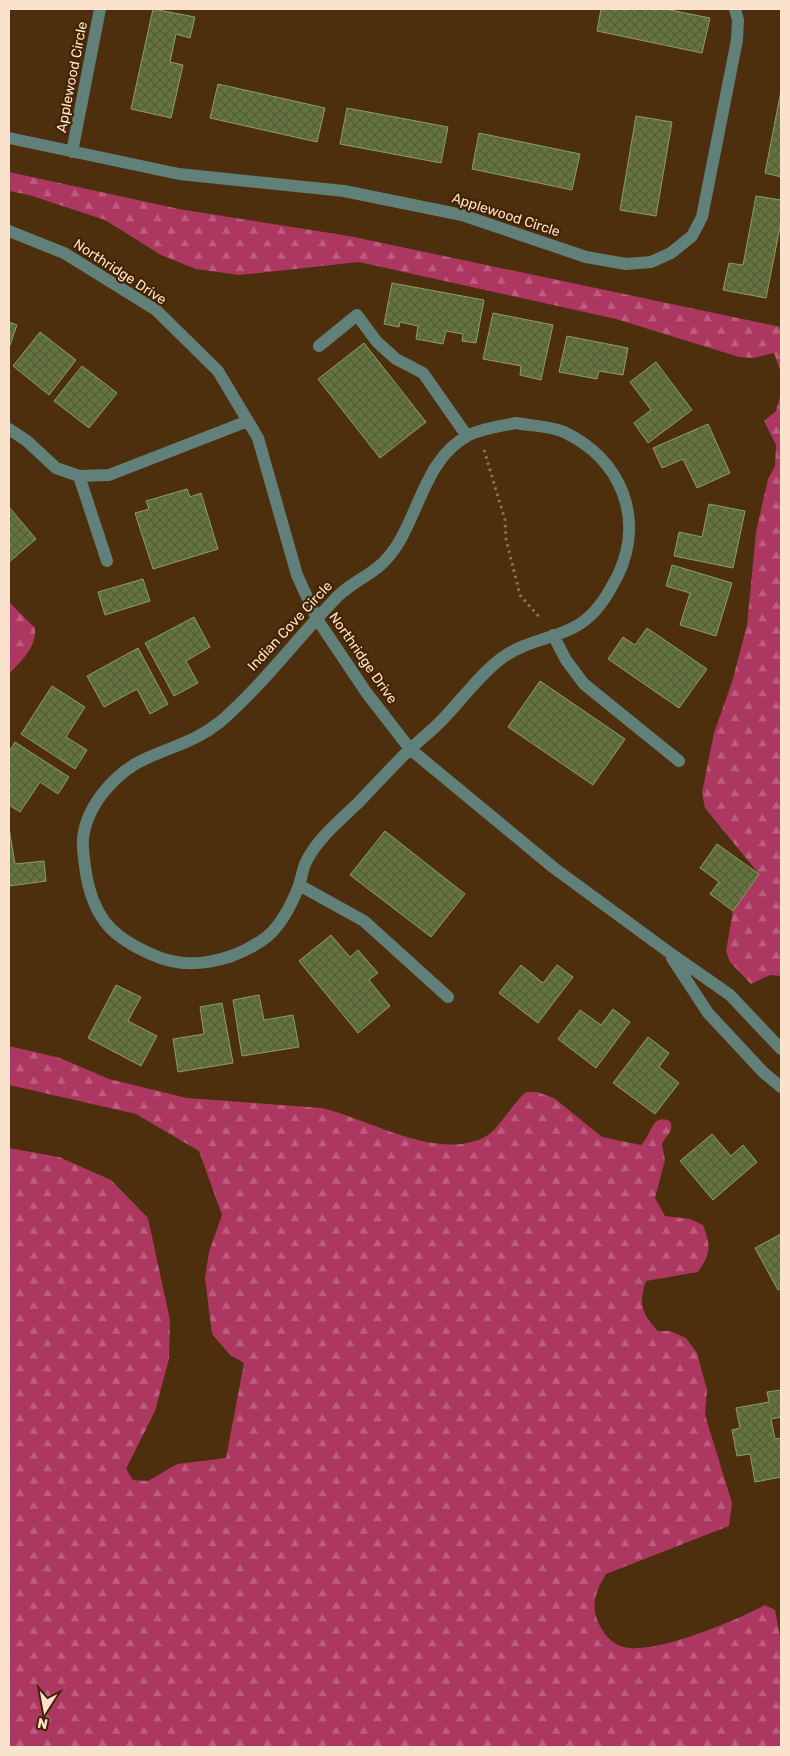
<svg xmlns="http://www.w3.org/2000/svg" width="790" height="1756" viewBox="0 0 790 1756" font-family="Rubik,sans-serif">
<defs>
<pattern id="forest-firs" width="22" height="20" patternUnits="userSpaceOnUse" patternTransform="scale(1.25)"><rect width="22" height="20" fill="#ac3760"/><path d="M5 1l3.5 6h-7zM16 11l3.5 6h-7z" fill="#bc5d7d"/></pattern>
<pattern id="building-cross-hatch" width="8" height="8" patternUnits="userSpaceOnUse" patternTransform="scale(1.25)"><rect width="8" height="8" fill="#63743c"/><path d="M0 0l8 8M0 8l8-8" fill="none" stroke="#575c3c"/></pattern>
</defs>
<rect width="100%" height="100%" fill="#4d2e0d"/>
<path fill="url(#forest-firs)" d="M9 172 179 209 349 236 781 327V373L774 353 753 358 739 357 616 319 359 262 239 275 196 269 161 255 105 220 29 195 9 191Z
M781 393V976L770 975 751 984 730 962 726 951 733 911 759 874 705 808 702 793 714 733 732 682 747 625 756 532 768 479 775 466 776 445 764 421 776 411Z
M9 602 35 628C36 649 22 660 9 674Z
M9 1046 60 1058 109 1079 187 1098 322 1108C369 1119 442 1164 488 1135 498 1129 513 1103 526 1092H537L554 1098 602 1137 641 1145C652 1135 651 1113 670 1121 675 1131 666 1135 662 1144L665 1160 655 1198 665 1216 690 1219 703 1225C711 1247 711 1253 698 1272L646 1281C638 1303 642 1314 658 1331H670L686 1338 697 1353 707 1390 705 1415 732 1503 729 1526 606 1574C596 1590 590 1606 599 1624 605 1637 615 1647 630 1648 663 1651 735 1621 765 1605L775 1610 781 1642V1747H9V1148L59 1157 111 1180 148 1218 170 1320 169 1359 155 1411 126 1469 133 1480 148 1481 177 1464 226 1458 244 1363 230 1355 212 1334 205 1278 209 1252 222 1215 199 1151 136 1114 9 1085Z"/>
<path fill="url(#building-cross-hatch)" stroke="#8c9e65" d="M153 9 195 17 190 38 176 34 170 62 183 65 171 118 131 109Z
M601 9H665L710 18 702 53 597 31Z
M218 84 325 108 317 142 210 118Z
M781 91V177L765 173Z
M347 108 448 127 441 163 340 144Z
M636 116 672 122 656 216 620 210Z
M479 133 580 154 572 190 472 169Z
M756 196 781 200V222L766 298 723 290 729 263 743 265Z
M392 283 484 300 476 343 462 341 463 334 446 331 443 344 416 339 418 326 400 322 399 327 384 324Z
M493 313 553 325 541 380 520 375 521 366 483 359Z
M9 322 17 325 9 348Z
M40 332 76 360 49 395 13 366Z
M567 336 628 348 623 375 599 371 597 379 559 372Z
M364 343 426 422 380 458 318 379Z
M656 362 692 410 648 443 634 423 651 410 630 382Z
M82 366 117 393 89 428 54 401Z
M708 424 730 473 697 488 683 459 662 468 653 448Z
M187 489 190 497 201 493 218 549 153 569 135 513 149 509 146 501Z
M709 504 745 511 733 568 674 556 679 532 702 537Z
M9 507 36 539 9 562Z
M672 565 732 583 716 636 680 625 690 593 666 586Z
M143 579 150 601 105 615 98 592Z
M194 617 210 647 186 661 198 683 174 696 145 643Z
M647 628 707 669 679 708 608 659 623 637 635 645Z
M138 648 168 704 150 714 137 689 104 707 87 676Z
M540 681 625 739 593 785 508 727Z
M52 686 85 707 66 737 87 750 75 769 21 734Z
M15 742 69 777 58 794 40 782 20 812 9 805V752Z
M9 828 15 864 44 861 46 881 9 886Z
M385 831 465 894 431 937 350 875Z
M717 844 759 874 733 911 710 894 719 882 700 868Z
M331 935 350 957 358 950 378 973 369 980 390 1006 358 1033 299 961Z
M521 965 543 983 557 965 573 977 538 1023 499 993Z
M116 985 141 997 128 1021 157 1036 141 1066 88 1038Z
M259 995 264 1020 293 1015 299 1047 242 1056 233 1000Z
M222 1003 233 1063 178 1072 173 1039 204 1034 200 1007Z
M613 1009 630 1022 596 1068 558 1039 580 1010 601 1025Z
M648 1037 669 1053 659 1067 679 1083 655 1114 613 1083Z
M712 1134 731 1156 743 1145 757 1162 713 1200 680 1161Z
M781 1234V1289L778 1290 755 1248Z
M781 1390V1417L771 1419 775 1439 781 1438V1477L755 1482 750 1454 737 1456 732 1430 740 1428 736 1408 769 1402 767 1392Z"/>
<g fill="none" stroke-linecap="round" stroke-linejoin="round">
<path stroke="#8e7255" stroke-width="3" stroke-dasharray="2.5 4" stroke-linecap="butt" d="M484 450 505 520 506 539 520 595 541 619"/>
<path stroke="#61807a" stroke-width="12" d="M9 138 179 174 344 191 462 215 586 257 626 264 651 262 671 253 692 236 702 217 737 40 738 20 735 9
M72 152 100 9
M9 231 64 253 156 310 218 371 258 438 297 575 317 619 366 692 410 749 554 868 670 953 730 995 781 1049
M319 346 357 315 377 342 396 359 423 373 467 436
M516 423C531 426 551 426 564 432 621 459 645 518 618 575 609 592 600 609 584 621 560 639 527 639 502 658 482 672 463 698 445 717 434 729 421 739 409 750 392 767 375 785 358 803 339 821 316 840 305 864 302 872 301 881 298 888 291 906 278 931 261 941 230 962 188 971 153 955 114 938 96 921 87 879 85 867 82 850 83 838 87 804 117 771 147 758 174 746 196 741 220 722 263 685 298 637 338 596 349 585 364 578 377 568 419 535 417 462 469 435 483 428 501 426 516 423Z
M9 429 27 441 56 468 79 476 109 475 248 421
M79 476 107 561
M553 635 566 660 584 684 679 761
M299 885 364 921 448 997
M672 958 708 1013 763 1072 781 1087"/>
</g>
<g text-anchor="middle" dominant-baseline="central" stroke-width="4.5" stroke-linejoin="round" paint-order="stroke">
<g font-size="14" fill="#fbe2cc" stroke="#422302">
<text transform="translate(72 77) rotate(-79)">Applewood Circle</text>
<text transform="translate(506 215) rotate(18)">Applewood Circle</text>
<text transform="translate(120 272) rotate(33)">Northridge Drive</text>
<text transform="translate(290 626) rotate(-47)">Indian Cove Circle</text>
<text transform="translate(363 658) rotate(55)">Northridge Drive</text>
</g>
</g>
<rect width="790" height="1756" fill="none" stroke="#fbe2cc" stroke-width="20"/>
<g transform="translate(45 1711) rotate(191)" stroke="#422302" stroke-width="4" paint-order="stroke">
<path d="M0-4L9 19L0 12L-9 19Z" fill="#fbe2cc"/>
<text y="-8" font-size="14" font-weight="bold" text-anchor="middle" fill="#fbe2cc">N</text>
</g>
</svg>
